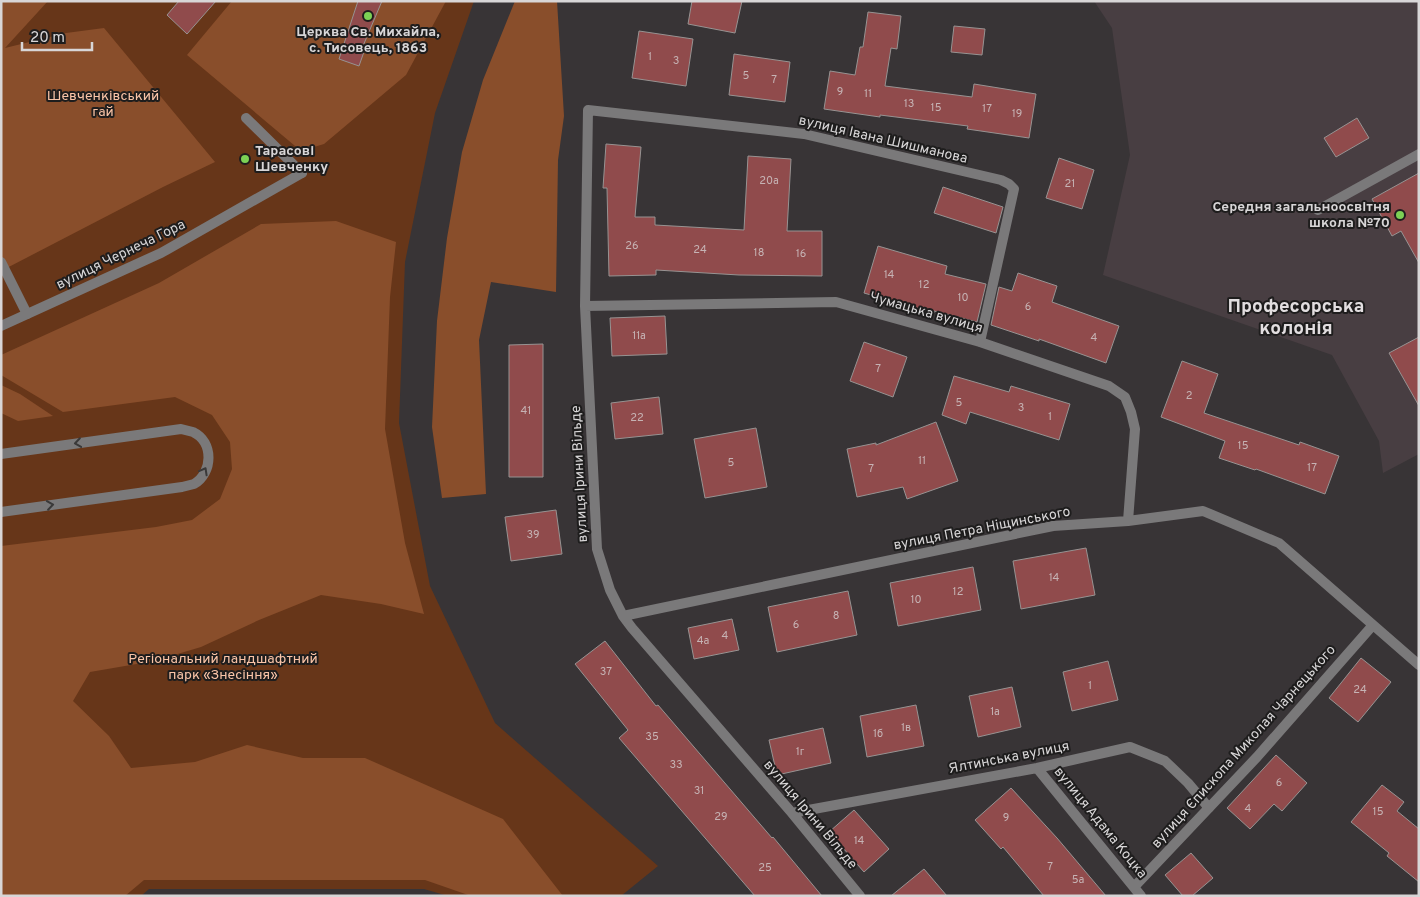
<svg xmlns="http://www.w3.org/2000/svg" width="1420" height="897" viewBox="0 0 1420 897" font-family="Overpass,sans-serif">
<rect width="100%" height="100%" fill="#383436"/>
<path fill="#483e42" d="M1094 1H1419V454L1383 473 1379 441 1332 355 1103 275 1130 155 1112 28Z"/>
<path fill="#673619" d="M1 1H474L435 113 405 262 399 423 430 586 495 723 658 866 621 896H448L424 889H149L141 896H1Z"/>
<path fill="#894e2b" d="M1 1H48L5 48 66 33 104 28 215 162 163 187 1 271Z
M232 1H446L406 75 324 144 301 151 187 55Z
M515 1H557L564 116 558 160 556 292 491 282 479 340 486 494 442 498 432 427 437 321 447 238 462 152 483 80Z
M336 221 396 242 390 297 385 429 405 543 424 614 381 604 321 595 259 620 201 647 154 661 90 672 73 701 109 736 131 768 195 762 247 745 303 758H365L503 819 563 896H471L425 880H144L125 896H1V546L156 527 192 520 220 499 232 469 230 442 212 415 175 397 63 412 1 375V355L159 283 261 224Z
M1 385 20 394 53 416 18 421 1 413Z"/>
<path fill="#904b4c" stroke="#979392" d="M179 1H216L187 34 167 15Z
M358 1H382L363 46H366L359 66 339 59Z
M692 1H742L735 33 688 24Z
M868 12 901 16 897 49 891 48 885 86 972 97 974 84 1036 94 1029 138 967 129 968 126 880 115V117L824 109 830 71 855 75 860 47H863Z
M954 26 985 29 982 55 951 52Z
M639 31 693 39 686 86 632 78Z
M734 54 790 62 785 102 729 95Z
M1357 118 1369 138 1336 157 1324 138Z
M606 144 641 147 635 217H655V225L744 230 748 156 791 159 787 231H822V276L739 275 656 270V275L609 276 607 188H603Z
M1059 158 1094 170 1082 209 1046 198Z
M1419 173V263L1401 231 1392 236 1372 199Z
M943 187 1003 207 996 233 934 213Z
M878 246 947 266 945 274 986 284 977 322 934 311V313L864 293Z
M1018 273 1057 286 1052 302 1119 326 1106 363 1039 339V341L991 325 999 287 1012 291Z
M665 316 667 354 612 356 610 318Z
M1419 337V406L1389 353Z
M864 342 907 357 893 397 850 381Z
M543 344V477H509V345Z
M1182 361 1218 374 1204 413 1299 445 1300 442 1339 456 1325 494 1256 469 1255 470 1219 458 1225 441 1161 417Z
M954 376 1009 392 1011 386 1070 404 1059 440 970 412 966 424 942 415Z
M659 397 663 434 615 439 611 403Z
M936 422 958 481 907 499 903 487 857 497 847 449 876 443V445Z
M756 428 767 487 705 498 694 439Z
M556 510 562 554 511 561 505 517Z
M1086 548 1095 595 1021 609 1013 561Z
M973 567 981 610 898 626 890 583Z
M848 591 857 635 777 652 768 607Z
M732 619 739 650 694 659 688 628Z
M605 641 656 706 658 705 772 838 773 837 822 896H755L619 738 628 730 575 664Z
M1361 658 1391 682 1358 722 1329 698Z
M1108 661 1118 700 1072 711 1063 672Z
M1012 687 1021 727 978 737 969 696Z
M916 705 924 746 867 757 860 716Z
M823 728 831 763 777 775 769 740Z
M1276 755 1307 783 1282 811 1274 804 1250 829 1227 808Z
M1382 785 1404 802 1397 811 1419 829V882L1387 856 1389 853 1351 822Z
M1011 788 1057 838 1106 896H1044L1003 847 1001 849 975 820Z
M854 810 889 849 864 872 829 832Z
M1191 853 1213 878 1192 896H1183L1165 875Z
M924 869 947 896H891Z"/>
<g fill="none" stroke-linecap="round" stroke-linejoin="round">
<path stroke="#7a797a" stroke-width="10" d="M246 118 302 173
M1318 210 1419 154
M1 262 27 314
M1 454 181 429C185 430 189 431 193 432 214 442 213 473 194 484 190 485 186 486 182 487L1 512"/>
<path stroke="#7a797a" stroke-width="10" d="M585 306 836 302 980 342 1109 386 1125 397 1131 412 1135 429 1128 521
M1 326 161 253 302 173
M623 616 1053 526 1128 521 1203 511 1279 543 1419 665
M1037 768 1141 896
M792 813 1037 768 1130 747 1165 761 1188 783 1209 808
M1134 887 1257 757 1373 625
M860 896 792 813 632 628 623 616 610 590 597 549 585 306 588 110 804 134 1001 180 1009 184 1014 189 980 342"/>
</g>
<defs><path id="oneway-chevron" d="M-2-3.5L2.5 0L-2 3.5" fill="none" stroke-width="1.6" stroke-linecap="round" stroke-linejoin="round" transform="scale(1.25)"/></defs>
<g stroke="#3a3939">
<use href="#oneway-chevron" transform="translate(78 443) rotate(172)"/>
<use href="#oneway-chevron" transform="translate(204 471) rotate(-61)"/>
<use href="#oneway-chevron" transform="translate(50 505) rotate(-8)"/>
</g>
<g fill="#7cd155" stroke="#1e1d1d" stroke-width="2">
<circle cx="368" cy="16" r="5"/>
<circle cx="245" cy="159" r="5"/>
<circle cx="1400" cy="215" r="5"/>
</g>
<g text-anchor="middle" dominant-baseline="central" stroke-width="4" stroke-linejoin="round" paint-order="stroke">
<g font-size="11" fill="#c6b3b4">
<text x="650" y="57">1</text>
<text x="676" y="61">3</text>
<text x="746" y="76">5</text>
<text x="774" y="80">7</text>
<text x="840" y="92">9</text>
<text x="868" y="94">11</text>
<text x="909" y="104">13</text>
<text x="936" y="108">15</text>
<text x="987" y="109">17</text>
<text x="1017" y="114">19</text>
<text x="769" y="181">20а</text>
<text x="1070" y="184">21</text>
<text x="632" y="246">26</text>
<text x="700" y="250">24</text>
<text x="759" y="253">18</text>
<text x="801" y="254">16</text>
<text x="889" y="275">14</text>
<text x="924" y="285">12</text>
<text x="963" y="298">10</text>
<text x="1028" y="307">6</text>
<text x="639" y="336">11а</text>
<text x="1094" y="338">4</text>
<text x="878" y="369">7</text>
<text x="1189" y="396">2</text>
<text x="959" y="403">5</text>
<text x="1021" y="408">3</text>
<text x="526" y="411">41</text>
<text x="1050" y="417">1</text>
<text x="637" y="418">22</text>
<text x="1243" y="446">15</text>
<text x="922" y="461">11</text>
<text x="731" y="463">5</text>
<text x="1312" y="468">17</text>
<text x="871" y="469">7</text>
<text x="533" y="535">39</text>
<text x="1054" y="578">14</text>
<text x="958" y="592">12</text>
<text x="916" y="600">10</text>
<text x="836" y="616">8</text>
<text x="796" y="625">6</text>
<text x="725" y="636">4</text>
<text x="703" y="641">4а</text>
<text x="606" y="672">37</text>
<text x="1090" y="686">1</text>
<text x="1360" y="690">24</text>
<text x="995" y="712">1а</text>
<text x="906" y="728">1в</text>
<text x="878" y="734">1б</text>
<text x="652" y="737">35</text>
<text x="800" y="752">1г</text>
<text x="676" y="765">33</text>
<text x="1279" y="783">6</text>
<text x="699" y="791">31</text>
<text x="1248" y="809">4</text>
<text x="1378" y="812">15</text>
<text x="721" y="817">29</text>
<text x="1006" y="818">9</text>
<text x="859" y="841">14</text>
<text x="1050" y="867">7</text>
<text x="765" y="868">25</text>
<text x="1078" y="880">5а</text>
</g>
<g font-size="14" font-weight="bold" fill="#d8d6d7" stroke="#1e1d1d">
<text x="368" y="32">Церква Св. Михайла,<tspan x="368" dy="16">с. Тисовець, 1863</tspan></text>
<text x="255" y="151" text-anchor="start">Тарасові<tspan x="255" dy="16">Шевченку</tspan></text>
<text x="1390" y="207" text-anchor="end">Середня загальноосвітня<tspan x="1390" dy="16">школа №70</tspan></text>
</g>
<g font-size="14" fill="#fac4a7" stroke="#1e1d1d">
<text x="103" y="96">Шевченківський<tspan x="103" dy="16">гай</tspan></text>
<text x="223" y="659">Регіональний ландшафтний<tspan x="223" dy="16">парк «Знесіння»</tspan></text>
</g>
<g font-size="14" fill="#d8d6d7" stroke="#1e1d1d">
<text transform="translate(883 140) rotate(13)">вулиця Івана Шишманова</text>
<text transform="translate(121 255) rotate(-26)">вулиця Чернеча Гора</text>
<text transform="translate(926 313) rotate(16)">Чумацька вулиця</text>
<text transform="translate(580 474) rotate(-93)">вулиця Ірини Вільде</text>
<text transform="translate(982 529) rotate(-11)">вулиця Петра Ніщинського</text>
<text transform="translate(1244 747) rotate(-48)">вулиця Єпископа Миколая Чарнецького</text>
<text transform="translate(1009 758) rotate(-11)">Ялтинська вулиця</text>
<text transform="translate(810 815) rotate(50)">вулиця Ірини Вільде</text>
<text transform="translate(1100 823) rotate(51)">вулиця Адама Коцка</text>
</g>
<g font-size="19" font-weight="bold" fill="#e2dee0" stroke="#1e1d1d">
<text x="1296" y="307">Професорська<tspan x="1296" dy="22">колонія</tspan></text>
</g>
</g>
<rect width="1420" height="897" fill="none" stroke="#d8d6d7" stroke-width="5"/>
<path d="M22 42v8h70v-8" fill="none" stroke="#d8d6d7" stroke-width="2.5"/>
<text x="30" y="42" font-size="15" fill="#d8d6d7" stroke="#1e1d1d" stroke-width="4" paint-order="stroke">20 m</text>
</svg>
